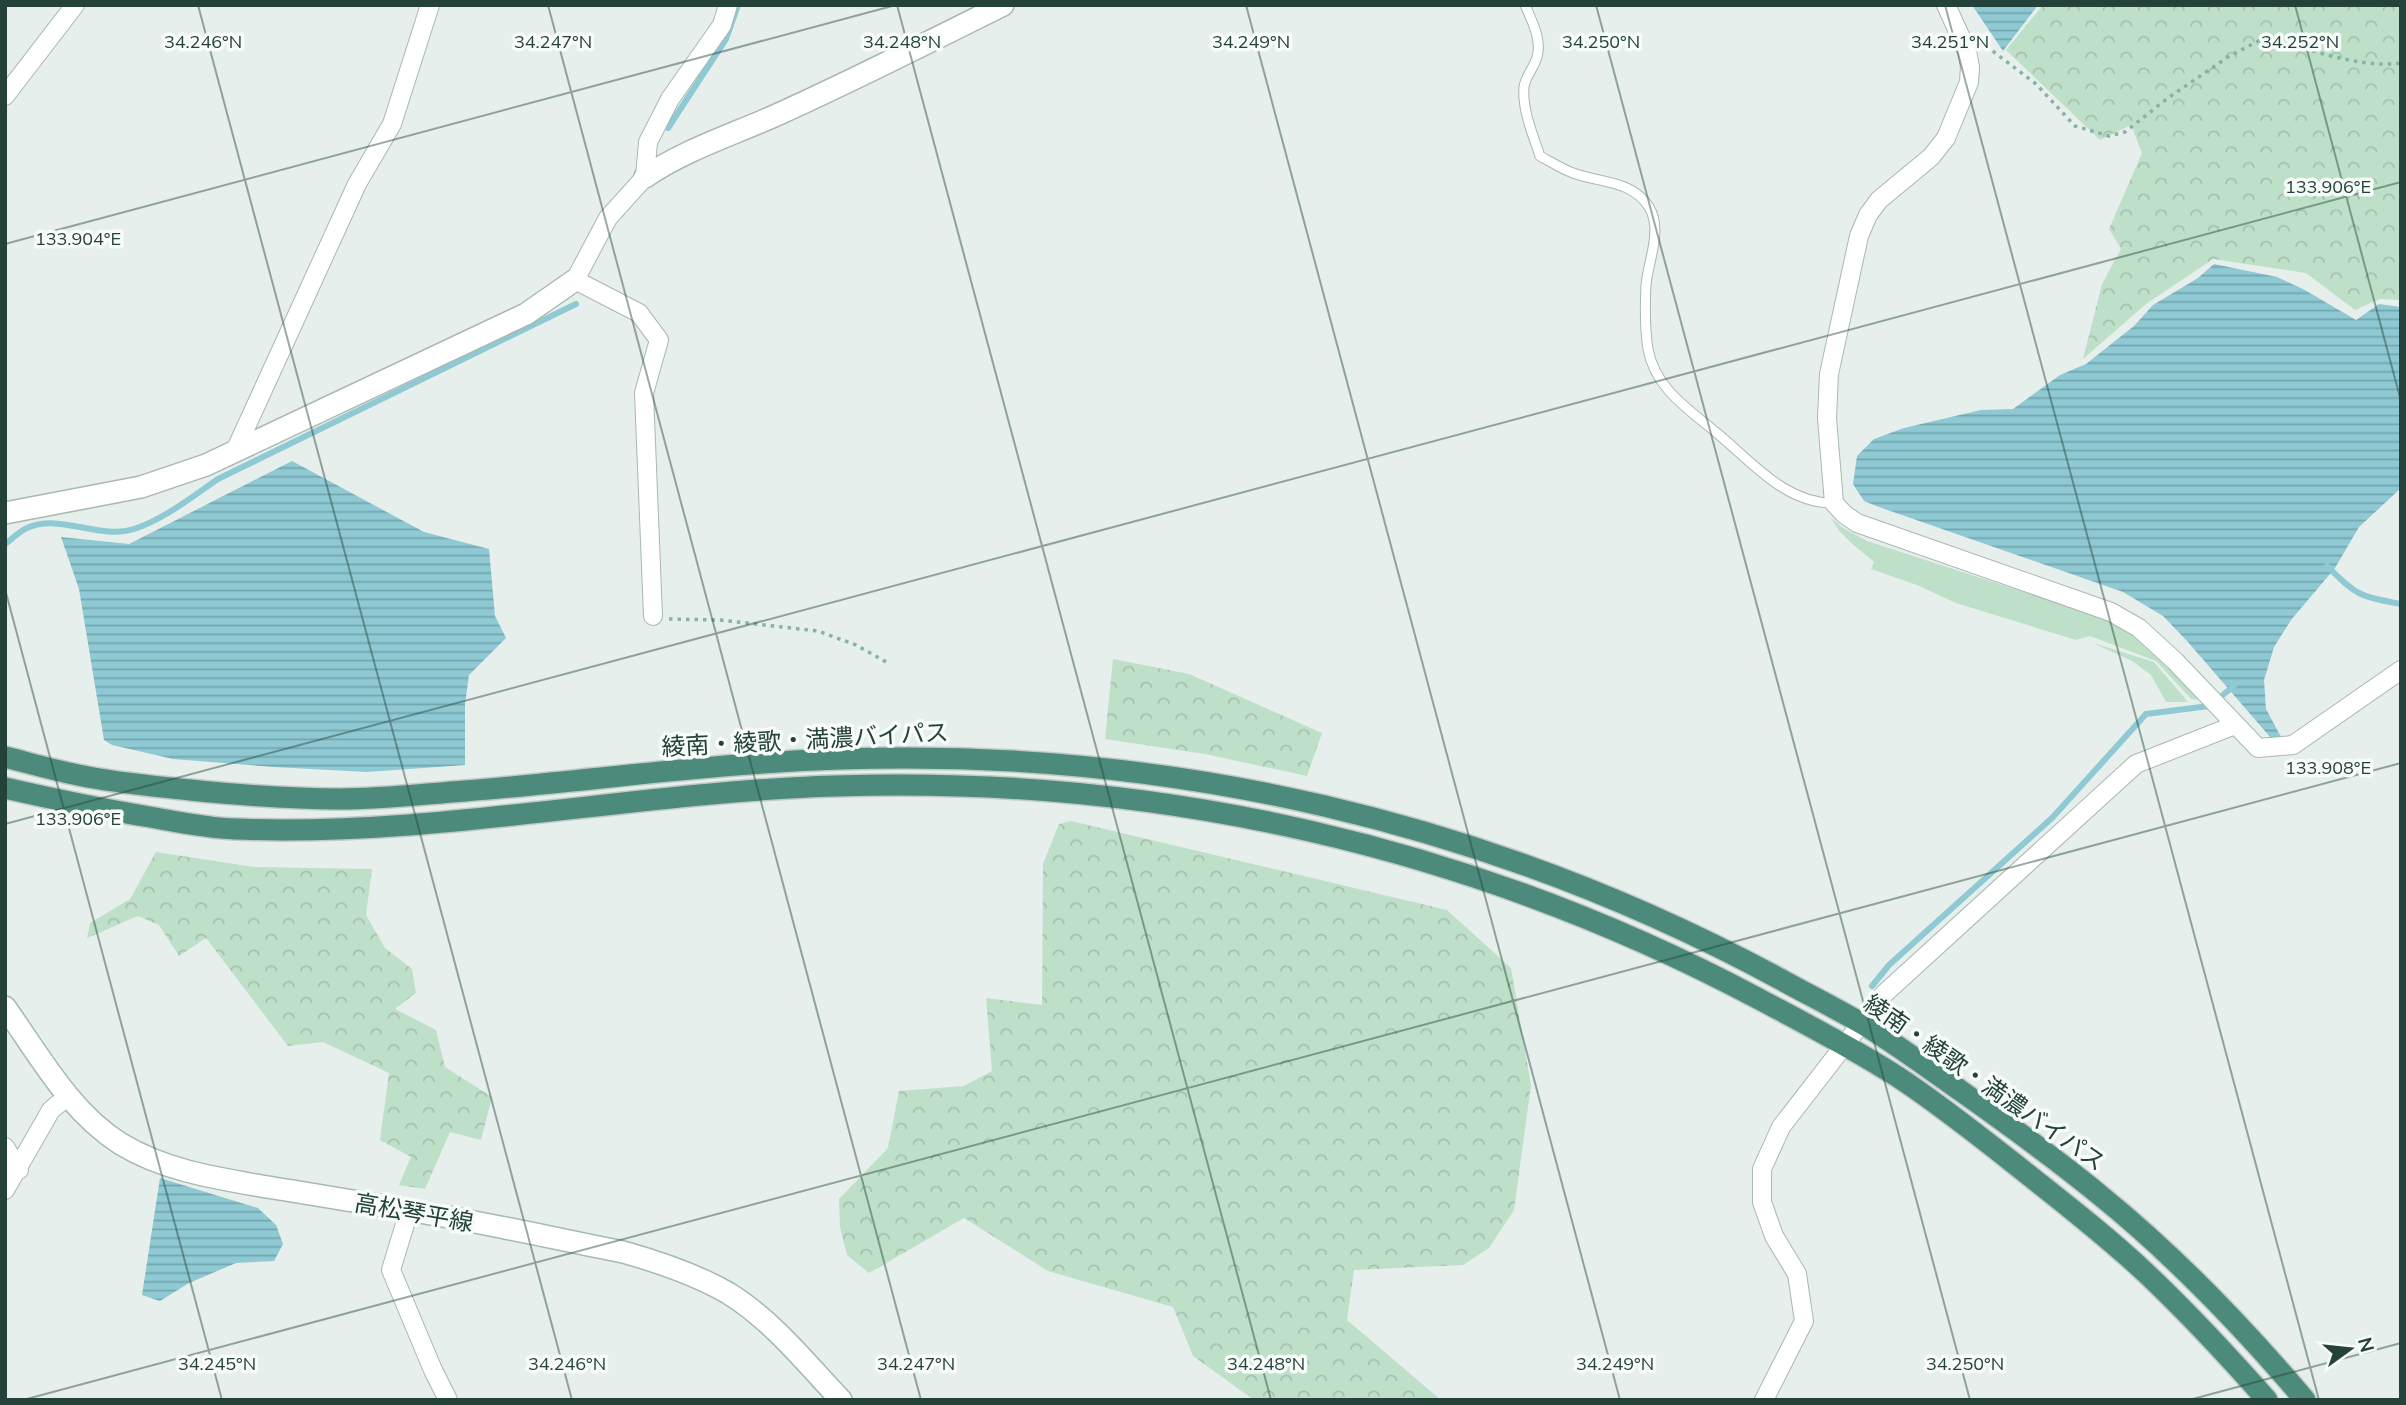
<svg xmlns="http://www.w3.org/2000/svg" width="2406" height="1405" viewBox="0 0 2406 1405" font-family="Mulish,'Noto Sans JP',sans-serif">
<defs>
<pattern id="forest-crowns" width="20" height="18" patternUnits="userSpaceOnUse" patternTransform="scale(1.75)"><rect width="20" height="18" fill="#bfe0c8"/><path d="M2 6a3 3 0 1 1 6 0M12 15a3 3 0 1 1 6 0" fill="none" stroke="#a4c1ad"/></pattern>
<pattern id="water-rules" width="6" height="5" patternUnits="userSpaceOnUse" patternTransform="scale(1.75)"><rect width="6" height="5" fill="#8ec9d4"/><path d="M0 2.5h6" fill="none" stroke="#74a5ad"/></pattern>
</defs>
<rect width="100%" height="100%" fill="#e6efeb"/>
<path fill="#bfe0c8" d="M1831 518 1843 528 1867 541 2098 616 2138 638 2201 700 2191 699 2156 661 2090 636 2076 640 1956 603 1917 585 1871 569 1874 562C1858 548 1841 537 1831 518Z
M2093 643 2154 662 2188 702H2166L2151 675 2132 661Z"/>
<path fill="url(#forest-crowns)" d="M2043 5H2401V300L2380 299 2355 310 2306 273 2213 259 2146 304 2083 359 2102 284 2121 249 2109 229 2142 153 2131 125 2100 140 2006 50Z
M1113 659 1189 674 1322 733 1307 776 1205 754 1105 739Z
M1071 821 1447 910 1511 968 1531 1085 1514 1210 1489 1248 1463 1265 1354 1270 1347 1320 1441 1400H1254L1193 1356 1173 1307 1048 1271 964 1218 869 1273 847 1255 840 1227 839 1199 888 1148 899 1091 964 1086 992 1071 986 998 1042 1005 1043 864 1059 824Z
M156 852 254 867 372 869 366 915 385 948 412 969 416 993 395 1009 436 1030 445 1067 492 1097 481 1140 450 1132 425 1189 399 1185 411 1157 380 1140 389 1073 323 1042 288 1046 206 938 179 956 159 925 138 916 87 938 90 923 130 899Z"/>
<path fill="url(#water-rules)" d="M1972 5H2038L2003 51Z
M2214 264 2277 277 2303 289 2356 320 2379 304 2401 307V488L2359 527 2335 568 2291 620 2274 647 2264 680 2266 709 2281 737 2271 738 2187 641 2163 616 2123 592 1879 507 1864 501 1853 484 1857 456 1874 439 1904 428 1981 410 2013 409 2060 375 2086 364 2134 326 2153 305 2198 278Z
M292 461 424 532 489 549 495 616 506 638 469 675 465 704V765L367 772 274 767 173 759 112 745 104 740 79 589 61 537 129 544Z
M160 1178 258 1208 276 1225 283 1244 274 1261 236 1263 189 1283 160 1301 142 1295Z"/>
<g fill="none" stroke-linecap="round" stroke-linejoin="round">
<path stroke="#8ec9d4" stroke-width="6" d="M668 128 726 39 738 5
M5 544C12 539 20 531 27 528 61 513 99 540 134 529 163 520 193 496 218 479L576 304
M2327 566C2356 595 2360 597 2401 604
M1872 986 1889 965 2052 818 2146 714 2209 706 2234 686"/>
<defs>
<path id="service" d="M1525 5C1532 21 1542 40 1537 57 1534 68 1525 77 1524 87 1522 110 1533 135 1540 156 1551 162 1562 169 1573 173 1600 183 1632 180 1649 207 1663 230 1648 261 1646 285 1645 305 1645 330 1648 349 1655 389 1690 410 1718 434 1752 462 1786 504 1834 503"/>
<path id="minor" d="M1946 5 1967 51 1970 67 1969 82 1946 138 1931 157 1879 200 1868 215 1859 236 1829 374 1827 418 1834 503 1844 514 1857 523 2111 612 2139 628 2175 661 2258 748 2293 745 2401 670
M5 96 75 5
M235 451 357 184 392 124 430 5
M653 616 644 393 659 340 639 313 575 280 608 218 645 177 648 142 670 99 722 25 728 5
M5 1147 19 1170 12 1172
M5 1190 51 1110 68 1096
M409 1211 391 1270 433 1370 448 1400
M1764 1400 1804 1321 1797 1274 1774 1236 1762 1202V1169L1781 1127 1884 994 2136 764 2235 725"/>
<path id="tertiary" d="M645 177C686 149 735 134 781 113 856 79 929 42 1003 5
M5 513 141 487 206 465 526 314 575 280"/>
<path id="secondary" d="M5 1007C39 1055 70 1112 121 1144 167 1172 222 1179 273 1188 324 1196 375 1205 425 1213 491 1224 557 1239 623 1252 659 1262 695 1274 728 1293 772 1320 806 1363 841 1400"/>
<path id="trunk" d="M5 757C29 763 54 770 78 775 115 783 153 786 190 790 240 795 290 799 340 799 382 799 424 794 465 791 590 781 714 763 840 759 1169 748 1490 822 1780 979 1809 995 1839 1010 1868 1027 1900 1047 1930 1069 1961 1091 2009 1125 2056 1159 2101 1196 2175 1256 2243 1327 2305 1400
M5 788C53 799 101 809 150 817 178 822 206 828 235 829 436 837 635 792 835 786 1159 775 1473 847 1759 999 1806 1024 1853 1048 1898 1077 1939 1104 1978 1135 2016 1165 2061 1201 2107 1236 2148 1275 2190 1315 2229 1357 2267 1400"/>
</defs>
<use href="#service" stroke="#a8b8b2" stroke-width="11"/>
<use href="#minor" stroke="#a8b8b2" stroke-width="20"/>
<use href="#tertiary" stroke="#a8b8b2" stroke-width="24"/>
<use href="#secondary" stroke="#a4bbb3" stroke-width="24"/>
<use href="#trunk" stroke="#c2cac8" stroke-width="24"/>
<path stroke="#86b3a5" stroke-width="3.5" stroke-dasharray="3.5 5" stroke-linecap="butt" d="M1986 46 2036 84 2075 126 2109 136 2125 132 2168 98 2228 57 2266 37C2304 48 2361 69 2401 63
M669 619 720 620 818 631 856 645 888 663"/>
<use href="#service" stroke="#fff" stroke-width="9"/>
<use href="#minor" stroke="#fff" stroke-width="18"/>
<use href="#tertiary" stroke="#fff" stroke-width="21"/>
<use href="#secondary" stroke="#fff" stroke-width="21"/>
<use href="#trunk" stroke="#4c8a7c" stroke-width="21"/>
</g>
<path fill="none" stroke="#24423a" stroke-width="2" stroke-opacity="0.45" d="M198 5 572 1400M548 5 921 1400M897 5 1271 1400M1246 5 1620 1400M1596 5 1970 1400M1945 5 2319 1400M2295 5 2401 401M5 244 896 5M5 589 222 1400M5 824 2401 182M23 1400 2401 763M2189 1400 2401 1343"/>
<g text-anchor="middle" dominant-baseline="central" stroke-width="7" stroke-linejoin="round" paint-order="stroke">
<g font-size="24" fill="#24423a" stroke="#f7fbf9">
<text transform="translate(805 739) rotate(-3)">綾南・綾歌・満濃バイパス</text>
<text transform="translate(1985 1082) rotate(35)">綾南・綾歌・満濃バイパス</text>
<text transform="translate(414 1212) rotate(10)">高松琴平線</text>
</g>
</g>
<g font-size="18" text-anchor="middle" fill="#24423a" stroke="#f7fbf9" stroke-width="7" stroke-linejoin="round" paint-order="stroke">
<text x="203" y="48">34.246°N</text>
<text x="553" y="48">34.247°N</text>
<text x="902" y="48">34.248°N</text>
<text x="1251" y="48">34.249°N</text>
<text x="1601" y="48">34.250°N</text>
<text x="1950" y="48">34.251°N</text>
<text x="2300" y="48">34.252°N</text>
<text x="2328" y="193">133.906°E</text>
<text x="78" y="245">133.904°E</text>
<text x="2328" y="774">133.908°E</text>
<text x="78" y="825">133.906°E</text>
<text x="217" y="1370">34.245°N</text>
<text x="567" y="1370">34.246°N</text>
<text x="916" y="1370">34.247°N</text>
<text x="1266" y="1370">34.248°N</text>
<text x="1615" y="1370">34.249°N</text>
<text x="1965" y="1370">34.250°N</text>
</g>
<rect width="2406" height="1405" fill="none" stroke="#24423a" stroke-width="14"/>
<g transform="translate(2350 1349) rotate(75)" stroke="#f7fbf9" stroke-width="5" paint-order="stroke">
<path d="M0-5L12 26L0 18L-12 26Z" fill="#24423a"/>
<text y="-10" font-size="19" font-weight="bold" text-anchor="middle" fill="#24423a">N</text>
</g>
</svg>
